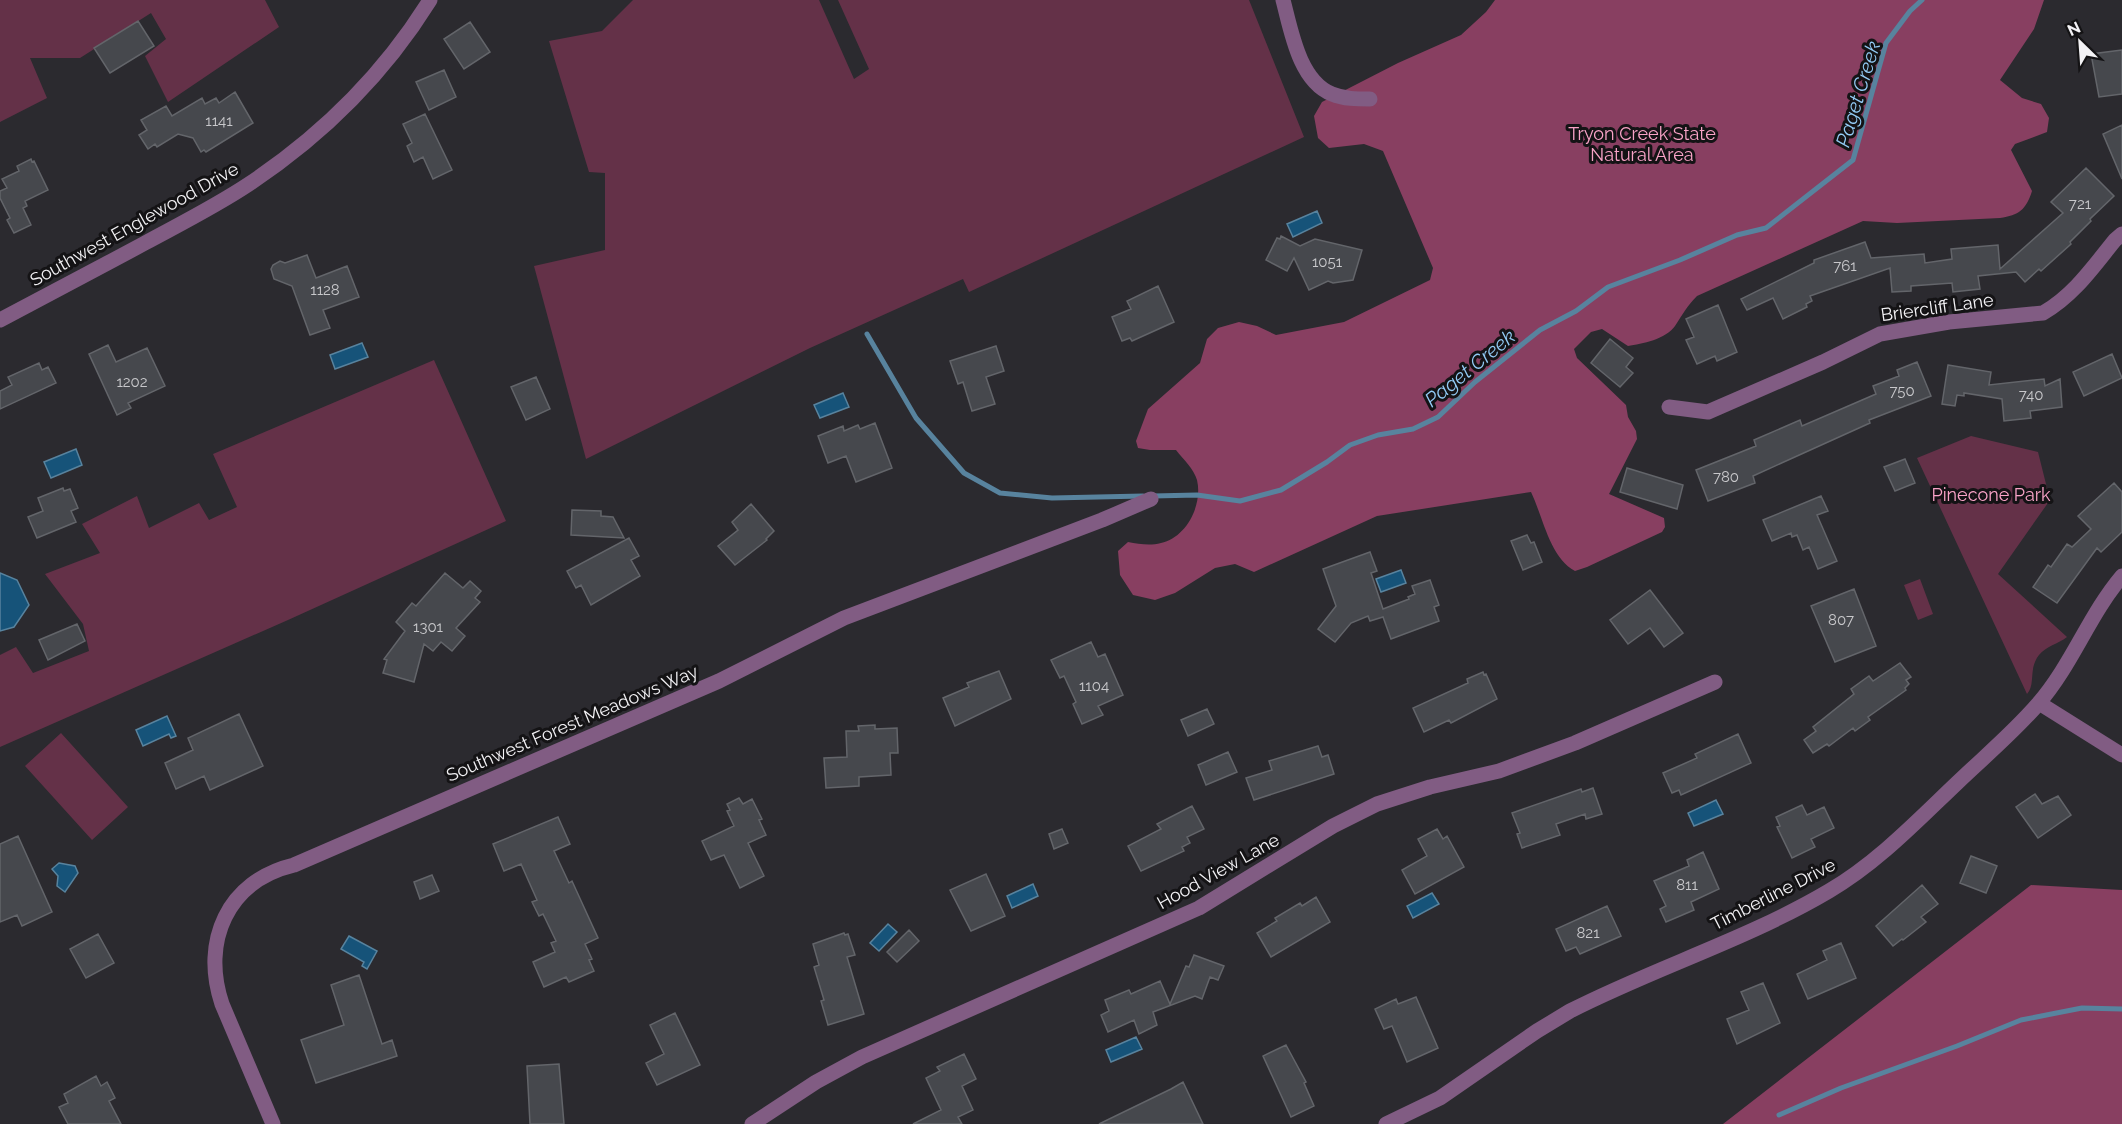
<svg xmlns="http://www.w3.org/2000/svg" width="2122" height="1124" viewBox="0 0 2122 1124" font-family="Raleway,sans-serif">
<rect width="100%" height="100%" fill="#2b2a2f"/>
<path fill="#643148" d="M0 0H265L279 27 168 102 145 56 166 39 151 13 80 58H30L47 98 0 122Z
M633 0H819L854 79 869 69 838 0H1249L1304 137 969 292 963 279 810 348 586 459 534 266 605 250V173L589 172 549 41 602 31Z
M434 360 506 521 288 620 0 747V655L16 647 33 673 89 651 83 624 45 574 100 553 82 524 137 496 149 528 199 503 209 520 237 507 213 454Z
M1971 436 2038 452 2050 500 1998 574 2067 637C2058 644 2046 646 2039 655 2028 669 2036 684 2027 694L1917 458Z
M1920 579 1933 614 1918 620 1904 585Z
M61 733 128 807 92 840 25 766Z"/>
<path fill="#883f61" d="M1495 0H2044L2034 29 2000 80 2022 98 2041 104 2049 118 2047 132 2015 144 2011 150 2032 191C2026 210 2019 215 2000 218L1897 223 1863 221 1697 296C1686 307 1683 314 1675 326 1666 339 1642 344 1628 346L1602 329 1591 332 1574 349 1577 358 1626 405 1628 417 1636 431 1637 439 1609 494 1664 518 1665 527 1662 532 1587 567 1575 571C1550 558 1543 517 1531 492L1377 516 1254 572 1235 564 1215 568 1175 593 1155 600 1133 595 1120 575 1118 551 1128 542C1139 544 1150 546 1161 543 1186 538 1203 505 1197 480 1194 469 1183 459 1176 450H1150L1138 448 1136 441 1148 409 1200 363 1207 339 1218 328 1239 322 1257 326 1276 335 1344 322 1430 280 1433 268 1383 151 1364 144 1329 148 1318 138 1314 116 1322 102 1398 63 1461 35 1486 12Z
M2031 885 2122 890V1124H1723Z"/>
<path fill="#165379" stroke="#58839e" stroke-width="1.5" d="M1317 211 1322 223 1293 237 1287 224Z
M362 343 368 357 335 369 330 355Z
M843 393 849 407 820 418 814 405Z
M76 449 82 465 51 478 44 462Z
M1401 570 1406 583 1381 592 1376 579Z
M0 573 17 580 29 605 14 627 0 631Z
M167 716 176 736 171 738 169 734 143 746 136 730Z
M1716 800 1723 814 1694 826 1688 813Z
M59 863 75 866 78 873 65 892 57 886 58 876 52 869Z
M1033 884 1038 896 1012 908 1007 896Z
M1432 893 1439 904 1413 918 1407 906Z
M888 924 897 932 879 951 870 943Z
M349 936 377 951 367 969 362 966 364 962 341 949Z
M1136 1037 1142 1049 1111 1062 1106 1050Z"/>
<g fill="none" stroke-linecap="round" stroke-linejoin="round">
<path stroke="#58839e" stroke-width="5" d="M867 334 916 418 964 473 1000 493 1052 498 1143 496
M1153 496 1197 495 1240 501 1281 490 1327 462 1350 445 1378 435 1413 429 1438 417 1475 382 1540 330 1576 311 1608 287 1680 260 1737 235 1766 228 1853 160 1886 43 1910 11 1922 0
M1779 1115 1841 1088 1957 1046 2021 1020 2082 1008 2122 1009"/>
</g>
<path fill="#46484d" stroke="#63656a" stroke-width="1.5" d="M138 21 154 46 110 73 94 48Z
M470 22 490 52 464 69 444 39Z
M2122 50V94L2099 97 2091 54Z
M444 70 456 97 429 110 416 82Z
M235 92 253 123 206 152 204 150 201 152 193 138 178 134 157 147 155 144 148 149 139 135 147 130 141 120 166 106 172 116 202 98 205 104 216 98 219 103Z
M425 114 452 170 433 179 423 157 414 162 407 146 412 143 403 124Z
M2122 125V179L2103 134Z
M31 159 32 162 34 161 48 190 25 201 27 206 23 208 31 225 14 233 7 220 10 218 0 198V191L7 188 2 179 19 171 17 166Z
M2086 168 2114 196 2090 219 2091 221 2070 242 2071 244 2041 271 2039 269 2025 282 2016 272 1978 276 1980 289 1953 292 1952 283 1911 286V291L1892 292 1890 268 1810 296 1812 301 1806 304 1807 307 1783 319 1773 298 1747 310 1741 299 1814 263V260L1865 242 1871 258 1924 254 1925 263 1952 259 1951 249 1998 245 2000 269 2063 213 2051 202Z
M1281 236 1300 246 1315 239 1362 250 1353 280 1333 283 1328 281 1309 290 1294 258 1287 271 1266 260 1277 238 1280 239Z
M307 255 316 278 347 266 359 297 323 310 330 328 310 335 292 286 274 279 271 269 273 265 280 261 285 263Z
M1158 286 1174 322 1132 341 1130 338 1122 341 1112 317 1131 309 1127 301Z
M1718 305 1737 352 1717 361 1715 356 1697 364 1686 340 1694 337 1686 319Z
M1610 339 1633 358 1626 367 1633 373 1620 387 1591 363Z
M108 345 116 362 147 348 165 386 128 403 131 408 117 415 89 354Z
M996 346 1004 371 986 377 995 404 972 411 963 382 958 384 950 361Z
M2112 354 2122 378 2084 396 2073 372Z
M1917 362 1931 396 1869 420 1870 423 1753 476 1755 483 1708 501 1696 470 1756 446 1754 440 1800 420 1802 426 1876 394 1873 386 1899 376 1897 370Z
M39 363 42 370 48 367 56 383 0 409V391L12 385 8 377Z
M1948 365 1991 372 1989 385 2044 379 2045 386 2060 379 2062 407 2030 411 2031 418 2004 421 2002 399 1964 393V396L1957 395 1955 406 1942 404Z
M536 377 550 409 526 420 511 387Z
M875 423 892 468 856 482 846 456 828 463 818 436 843 426 844 431 858 425 860 429Z
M1905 459 1915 483 1895 491 1884 467Z
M1627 468 1683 485 1677 509 1620 492Z
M2114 483 2122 492V532L2101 552 2097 548 2057 603 2033 587 2048 565 2051 567 2067 544 2072 547 2091 529 2078 516Z
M63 488 64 491 70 489 78 508 71 511 76 522 37 538 28 517 43 511 38 498Z
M1821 496 1828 511 1817 515 1837 561 1818 569 1809 547 1803 550 1797 535 1792 537 1791 533 1772 541 1763 520Z
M751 504 774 531 766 539 767 540 735 565 718 546 738 530 732 522Z
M572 510 601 511V516L613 517 624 538 571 535Z
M1527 535 1531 543 1534 542 1542 562 1523 570 1511 541Z
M629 538 639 556 631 560 640 576 591 605 581 585 576 588 567 571Z
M1370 552 1377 571 1371 573 1383 609 1409 599 1408 597 1415 594 1412 586 1430 580 1439 605 1434 607 1439 621 1391 639 1383 617 1370 621 1368 616 1351 623 1335 642 1318 629 1336 606 1323 569Z
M445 573 463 588 470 581 481 591 475 598 480 602 456 628 465 636 452 651 441 642 433 651 424 644 414 682 383 673 387 660 384 659 405 631 396 622 412 603 416 606Z
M1854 589 1876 646 1835 662 1811 606Z
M1650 590 1683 633 1664 647 1650 628 1628 644 1610 620Z
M77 624 85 641 48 660 39 640Z
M1091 642 1098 657 1105 654 1123 695 1098 706 1103 715 1082 724 1073 704 1076 702 1064 676 1060 678 1051 660Z
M1900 663 1911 677 1906 680 1909 684 1905 688 1906 690 1868 717 1870 720 1855 731 1853 728 1829 746 1827 744 1813 753 1804 740 1816 731 1813 727 1854 694 1851 689 1869 676 1873 681Z
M999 671 1011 699 955 726 943 698 969 687 967 683Z
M1483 672 1484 675 1486 674 1497 699 1451 723 1449 720 1424 732 1413 708 1468 683 1467 679Z
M1207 709 1214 724 1188 736 1181 720Z
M239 714 263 766 210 790 204 776 176 789 165 763 193 750 188 738Z
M875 725V729L897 728 898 753H890L891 775 859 777V786L826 788 824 758 847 757 846 731H859L858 726Z
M1738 734 1751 763 1681 795 1679 790 1672 793 1663 773 1697 758 1695 754Z
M1318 746 1322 757 1328 755 1334 774 1254 800 1246 778 1272 770 1269 761Z
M1228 752 1237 772 1206 785 1198 765Z
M1593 788 1602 814 1586 819 1585 814 1556 824 1560 835 1522 848 1517 834 1520 833 1512 813 1581 789 1582 792Z
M2035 794 2042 804 2058 796 2071 815 2038 838 2016 807Z
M739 798 743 804 752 799 762 819 759 820 766 835 748 843 764 876 740 888 724 855 711 860 702 841 734 826 727 811 730 810 727 804Z
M1802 805 1807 815 1824 807 1834 828 1811 839 1815 847 1792 858 1777 827 1780 826 1776 817Z
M1192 806 1204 829 1187 837 1190 843 1182 847 1184 851 1141 871 1128 846 1161 829 1157 824Z
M558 817 570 844 554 851 569 883 572 881 598 938 585 944 592 959 589 960 594 971 569 982 566 977 544 987 533 962 555 952 551 943 556 941 543 914 539 916 532 902 537 900 521 864 504 871 493 844Z
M1062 829 1068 843 1054 849 1049 834Z
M1437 829 1443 839 1447 836 1464 867 1415 894 1402 870 1427 856 1418 839Z
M18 836 52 912 22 926 17 915 0 922V844Z
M1703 852 1719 889 1691 902 1694 910 1666 922 1660 909 1666 906 1654 881 1689 866 1687 860Z
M1971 856 1997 866 1986 893 1960 883Z
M986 874 1005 916 971 931 950 890Z
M432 875 439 891 420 899 414 882Z
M1922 885 1938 904 1921 917 1926 922 1903 940 1902 939 1893 946 1876 926Z
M1316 897 1330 922 1271 957 1257 933 1277 921 1275 918 1300 903 1302 906Z
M1607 906 1621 936 1580 954 1576 947 1566 951 1556 929Z
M909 930 919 941 897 962 887 952Z
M844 933 845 935 848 934 855 955 847 957 864 1014 828 1025 821 1001 824 1000 814 967 819 965 813 944Z
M98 934 114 963 86 978 70 949Z
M1841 943 1856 978 1808 999 1797 974 1827 960 1823 951Z
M1194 955 1224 966 1218 980 1210 977 1202 999 1195 996 1153 1012 1157 1025 1139 1034 1134 1020 1108 1032 1101 1015 1109 1011 1105 1000 1129 990 1131 994 1160 981 1170 1004 1186 966 1189 967Z
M359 975 382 1044 392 1040 397 1056 316 1083 301 1040 344 1025 331 985Z
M1763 983 1780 1023 1737 1044 1727 1019 1749 1010 1741 992Z
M1416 997 1438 1048 1407 1062 1392 1026 1384 1029 1375 1009 1396 999 1398 1004Z
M675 1013 700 1065 657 1085 646 1063 664 1054 650 1025Z
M1286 1045 1306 1082 1304 1083 1314 1106 1291 1117 1263 1056Z
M964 1054 976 1079 962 1086 973 1110 958 1117 962 1124H913L941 1110 926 1078 940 1071 937 1067Z
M559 1064 564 1124H530L527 1066Z
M96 1076 101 1086 107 1082 115 1098 109 1101 121 1124H68L59 1107 68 1103 64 1094Z
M1183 1082 1203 1124H1099L1171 1089Z"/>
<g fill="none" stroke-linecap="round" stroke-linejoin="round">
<path stroke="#815c83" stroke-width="15" d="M1283 0C1291 30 1299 81 1332 94 1344 99 1357 99 1370 99
M0 320C49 294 97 269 145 243 180 224 216 206 249 184 321 136 384 74 430 0
M1669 407 1708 412 1823 362 1880 334 1949 322 2043 313C2074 295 2093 267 2115 240L2122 234
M2039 703 2122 755
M273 1124 222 1004C201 942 227 881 294 865L719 681 844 618 1102 520 1151 499
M752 1124 816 1082 862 1057 1199 908 1333 826 1377 804 1430 787 1499 771 1575 743 1715 682
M1386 1124 1440 1098 1537 1031 1570 1011C1654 968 1748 939 1829 891 1877 863 1917 821 1957 783 1984 757 2013 733 2038 704 2072 665 2089 615 2122 576"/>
</g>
<g text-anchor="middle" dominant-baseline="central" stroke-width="6" stroke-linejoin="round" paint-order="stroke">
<g font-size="15" fill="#c8c8cb">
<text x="219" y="121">1141</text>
<text x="2080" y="204">721</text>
<text x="1327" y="262">1051</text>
<text x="1845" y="266">761</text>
<text x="325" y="290">1128</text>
<text x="132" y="382">1202</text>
<text x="1902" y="391">750</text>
<text x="2031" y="395">740</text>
<text x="1726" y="477">780</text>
<text x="1841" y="620">807</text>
<text x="428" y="627">1301</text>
<text x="1094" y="686">1104</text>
<text x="1687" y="885">811</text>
<text x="1588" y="933">821</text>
</g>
<g font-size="18" fill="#f9a3c7" stroke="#141315">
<text x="1642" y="133">Tryon Creek State<tspan x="1642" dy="21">Natural Area</tspan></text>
<text x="1991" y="494">Pinecone Park</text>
</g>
<g font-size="18" fill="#f3f2f5" stroke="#141315">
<text transform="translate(134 224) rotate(-29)">Southwest Englewood Drive</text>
<text transform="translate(1937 307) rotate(-8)">Briercliff Lane</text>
<text transform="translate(572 723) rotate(-23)">Southwest Forest Meadows Way</text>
<text transform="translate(1218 871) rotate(-29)">Hood View Lane</text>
<text transform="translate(1773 894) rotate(-27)">Timberline Drive</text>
</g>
<g font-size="20" font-style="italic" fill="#93cbf5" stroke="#141315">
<text transform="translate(1858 94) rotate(-73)">Paget Creek</text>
<text transform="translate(1470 368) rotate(-39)">Paget Creek</text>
</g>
</g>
<g transform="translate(2080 42) rotate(335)" stroke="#141315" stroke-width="4.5" paint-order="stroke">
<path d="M0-4.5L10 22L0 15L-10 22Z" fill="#f3f2f5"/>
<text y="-9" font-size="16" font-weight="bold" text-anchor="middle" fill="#f3f2f5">N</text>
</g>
</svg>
